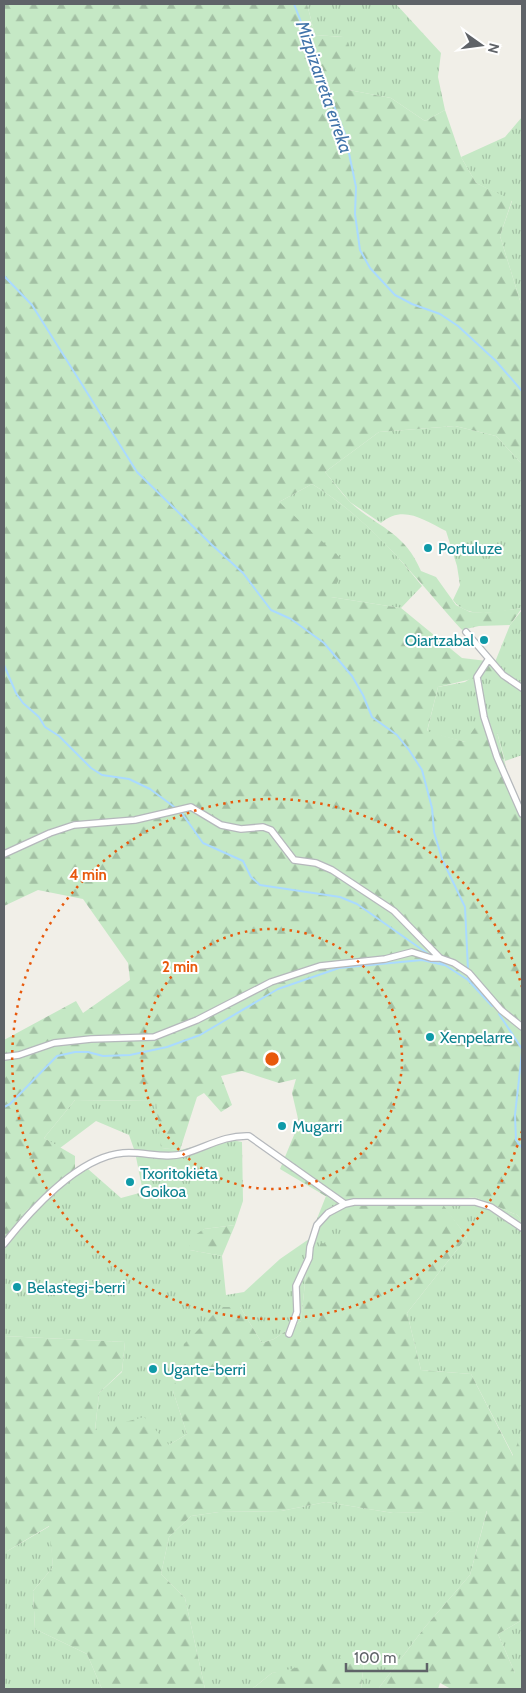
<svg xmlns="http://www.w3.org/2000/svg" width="526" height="1693" viewBox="0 0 526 1693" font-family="Cabin,sans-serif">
<defs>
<pattern id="grass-tufts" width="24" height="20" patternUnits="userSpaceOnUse" patternTransform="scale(1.25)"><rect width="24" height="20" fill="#c5e8c5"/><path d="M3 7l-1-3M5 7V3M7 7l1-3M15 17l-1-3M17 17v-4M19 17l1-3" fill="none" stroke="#a3c0a4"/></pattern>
<pattern id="forest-firs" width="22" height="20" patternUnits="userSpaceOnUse" patternTransform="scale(1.25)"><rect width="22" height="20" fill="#c5e8c5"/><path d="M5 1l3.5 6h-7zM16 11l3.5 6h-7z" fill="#a3c0a4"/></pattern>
</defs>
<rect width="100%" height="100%" fill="#f1efe8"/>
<path fill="url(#grass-tufts)" d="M307 4H396L441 53 438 77 445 110 425 121 391 98 349 90 343 37 315 35Z
M522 117V307L500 236 512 201 476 183 461 157 505 137Z
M455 426 496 436 522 464V608C500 611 468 621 453 600L460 585 457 566 446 531C424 520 403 504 381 523L350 502 325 472 379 432Z
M312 484C356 511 390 546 422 586L401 608 331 597 279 502Z
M522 610V755L505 761 497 732 465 742 427 732 438 687 465 682 495 662 510 625Z
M75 1100 157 1101 162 1148 180 1150 227 1139 242 1142 243 1201 235 1225 204 1229 190 1250 222 1256 226 1295 244 1292 280 1259 309 1239 326 1196 344 1207V1246L306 1273 301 1321 274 1339 262 1343 240 1307 173 1391 187 1434 169 1445 95 1431 99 1393 122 1372 125 1342 4 1336V1249L8 1246 21 1215 75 1171 88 1169 121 1198 143 1192 135 1152 129 1135 96 1121 60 1148 44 1138Z
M475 1197 517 1215 522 1221V1430L514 1457 471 1374 421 1370 407 1313 467 1237 440 1202Z
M326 1502 393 1513 487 1510 470 1575 425 1627 378 1689H361L364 1662 272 1673 252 1689H205L185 1598 161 1574 169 1537 191 1516 219 1512 281 1511Z
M50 1526 53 1567 33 1591 35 1629 87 1654 102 1689H4V1553Z
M522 1620V1673H515L498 1634Z"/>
<path fill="url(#forest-firs)" d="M4 4H307L315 35 343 37 357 59 349 90 391 98 425 121 445 110 461 157 476 183 512 200 500 236 522 307V464L496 436 455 426 379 432 325 472C333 481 341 493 350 502 378 528 404 531 421 571L436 577 456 605 470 612 485 613 522 608 510 625 479 626 462 630C415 578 373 521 312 484L279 502 346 563 331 597 401 608 462 658 495 662 493 674 438 687 427 731 465 742 476 726 497 732 510 783 522 804V1221L517 1215 475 1197 441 1202 467 1237 407 1313 421 1370 471 1374 513 1456 522 1430V1620L498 1634 515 1673H522V1689H451L440 1683 438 1689H378L425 1627 470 1575 487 1511 393 1513 326 1502 281 1511 219 1512 191 1516 169 1537 161 1574 185 1598 205 1689H102L87 1654 35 1629 33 1591 53 1567 49 1526 4 1553V1336L125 1342 122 1371 99 1393 95 1430 144 1417 169 1445 187 1434 173 1391 184 1344 221 1307H240L262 1343 274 1339 301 1321 306 1273 321 1243 344 1246V1207L280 1169 299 1123 292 1093 296 1079 279 1083 242 1071 221 1076 232 1105 221 1112 204 1093 197 1097 180 1150 161 1148 156 1101 75 1100 44 1138 75 1156V1171L21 1215 8 1247 4 1249V1040L76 1001 83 1013 130 980 128 963 83 899 38 890 4 906Z
M235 1225 222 1256 190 1250 189 1239 204 1229Z
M351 1656 364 1662 361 1689H252L272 1673Z"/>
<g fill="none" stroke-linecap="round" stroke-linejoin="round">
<path stroke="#aadaff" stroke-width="2" d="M294 4 345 134 356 187 355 214 360 250 370 268 395 295 412 304 440 314 458 326 496 361 522 391
M4 276 32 305 137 472 212 545 243 573 271 610 291 619 324 643 352 676 363 695 372 717 397 735 409 750 422 770 432 808 434 832 442 859 465 907 468 970
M4 665 16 693 23 703 39 717 45 727 59 736 91 768 102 775 129 779 150 789 177 809
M181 812 203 843 243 861 251 877 260 885 340 897 357 904 431 956
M437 960 468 980 492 1006
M468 980V975
M499 1014 522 1049
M522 1052 515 1115 516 1140 522 1148
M4 1107 10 1104 57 1056 75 1052H88L103 1056 130 1055 167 1047 200 1035 278 989 339 968 422 960 444 965"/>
<defs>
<path id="street" d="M466 632 503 675 522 688
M488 660 477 677 484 717 497 757 522 814
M4 854 50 833 74 825 135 820 191 807 221 825 241 829 263 827 271 830 294 860 316 863 332 870 394 911 440 958 454 963 469 973 501 1010 522 1027
M4 1057 19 1055 54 1043 91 1039 154 1037 197 1020 271 982 320 966 385 959 412 952 431 958H440
M4 1244C30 1211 78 1157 123 1153 142 1151 164 1159 183 1154 207 1147 224 1135 249 1136L345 1204 354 1202H475L491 1207 522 1228
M289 1334 297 1312 296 1286 309 1258 310 1247 317 1225 328 1213 345 1204"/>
</defs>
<use href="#street" stroke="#b5b8bc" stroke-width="8"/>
<use href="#street" stroke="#fff" stroke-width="5.5"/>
</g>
<g fill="none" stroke="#e8590c" stroke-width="2.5" stroke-dasharray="2.5 5">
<circle cx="272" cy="1059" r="130"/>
<path d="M522 1131A260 260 0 1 1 522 987"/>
</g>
<g fill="#0f9aa8" stroke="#fff" stroke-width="2">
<circle cx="428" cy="548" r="5"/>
<circle cx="484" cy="640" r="5"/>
<circle cx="430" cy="1037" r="5"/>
<circle cx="282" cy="1126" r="5"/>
<circle cx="130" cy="1182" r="5"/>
<circle cx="17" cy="1287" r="5"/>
<circle cx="153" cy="1369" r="5"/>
</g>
<g text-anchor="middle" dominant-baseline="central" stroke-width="4" stroke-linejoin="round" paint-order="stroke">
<g font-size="16" fill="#0d838f" stroke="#fff" text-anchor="start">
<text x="438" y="548">Portuluze</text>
<text x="474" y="640" text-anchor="end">Oiartzabal</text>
<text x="440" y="1037">Xenpelarre</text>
<text x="292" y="1126">Mugarri</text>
<text x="140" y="1173">Txoritokieta<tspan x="140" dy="18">Goikoa</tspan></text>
<text x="27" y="1287">Belastegi-berri</text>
<text x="163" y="1369">Ugarte-berri</text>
</g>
<g font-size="18" font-style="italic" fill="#4174aa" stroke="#fff">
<text transform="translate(324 87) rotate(71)">Mizpizarreta erreka</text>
</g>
</g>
<circle cx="272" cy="1059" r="8" fill="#e8590c" stroke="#fff" stroke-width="2.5"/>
<g font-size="15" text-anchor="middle" font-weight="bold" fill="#e8590c" stroke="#fff" stroke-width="4" stroke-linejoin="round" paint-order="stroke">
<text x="88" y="880">4 min</text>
<text x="180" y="972">2 min</text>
</g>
<rect width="526" height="1693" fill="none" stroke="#5f6368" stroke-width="10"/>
<g transform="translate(481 45) rotate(104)" stroke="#ffffff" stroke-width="4" paint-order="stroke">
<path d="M0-4L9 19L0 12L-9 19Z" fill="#5f6368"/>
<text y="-8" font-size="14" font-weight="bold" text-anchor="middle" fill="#5f6368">N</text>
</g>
<path d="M346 1663v8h81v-8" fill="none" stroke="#5f6368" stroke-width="2.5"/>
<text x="354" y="1663" font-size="15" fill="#5f6368" stroke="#ffffff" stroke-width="4" paint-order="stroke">100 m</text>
</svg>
